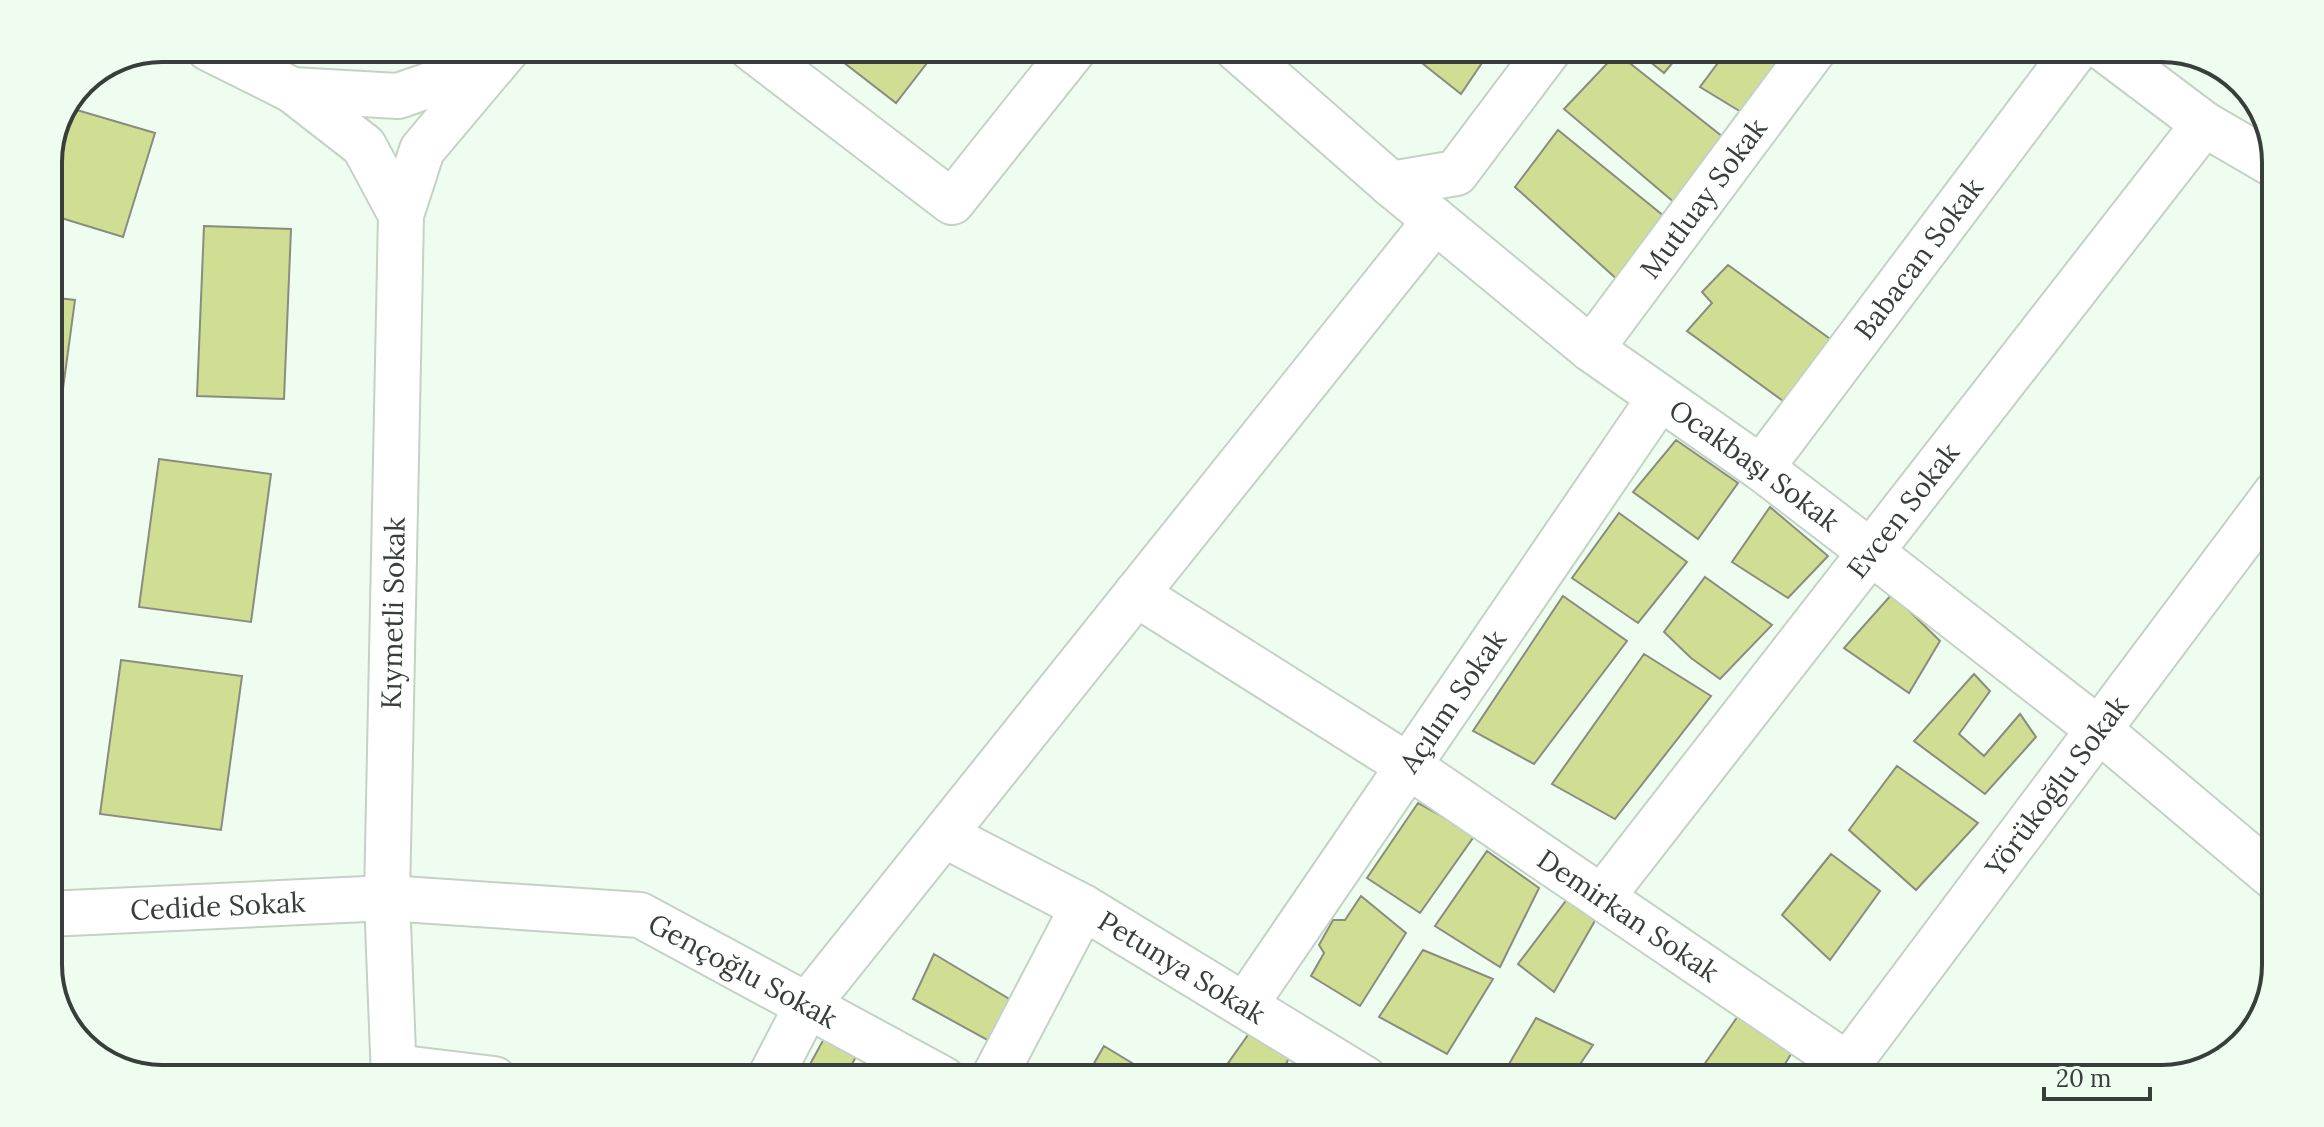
<svg xmlns="http://www.w3.org/2000/svg" width="2324" height="1127" viewBox="0 0 2324 1127" font-family="Lora,serif">
<rect width="100%" height="100%" fill="#effdf1"/>
<path fill="#cfde92" stroke="#898c7e" stroke-width="2" d="M825 48H925L919 57 927 63 896 103Z
M1403 48H1492L1461 94Z
M1633 48H1685L1664 73Z
M1729 48H1801L1751 118 1700 87Z
M1617 53 1728 141 1682 209 1564 109Z
M70 108 155 133 123 237 48 214V155Z
M1558 130 1665 217 1620 282 1515 187Z
M204 226 291 229 284 399 197 396Z
M1728 265 1840 346 1809 369 1783 401 1687 331 1712 303 1702 292Z
M48 297 75 300 53 463H48Z
M1676 440 1738 483 1698 539 1633 492Z
M159 459 271 474 251 622 139 607Z
M48 502 53 503 48 535Z
M1770 507 1828 556 1788 598 1732 562Z
M1619 513 1687 562 1638 623 1572 578Z
M1705 577 1772 625 1720 679 1691 658 1664 632Z
M1892 594 1940 641 1909 693 1844 648Z
M1563 596 1627 641 1534 764 1473 731Z
M1644 654 1711 696 1615 819 1552 784Z
M121 660 242 676 221 830 100 814Z
M1974 674 1990 691 1959 734 1984 756 2020 714 2036 737 1985 794 1914 741Z
M1897 766 1978 823 1916 890 1849 830Z
M1418 803 1475 835 1420 913 1367 878Z
M1487 851 1539 888 1500 967 1435 926Z
M1831 854 1880 891 1830 960 1782 915Z
M1361 896 1406 933 1360 1006 1311 976 1324 953 1319 945 1333 920H1345Z
M1568 898 1596 919 1554 992 1518 964Z
M1423 950 1493 979 1447 1054 1379 1017Z
M934 954 1021 1006 1000 1047 913 999Z
M1738 1016 1794 1049 1776 1079H1710L1699 1072Z
M1536 1018 1593 1045 1570 1079H1506L1502 1076Z
M832 1024 865 1040 844 1079H802Z
M1255 1025 1296 1043 1279 1079H1225L1219 1076Z
M1104 1046 1145 1071 1141 1079H1085Z
M1637 1066 1653 1079H1623Z"/>
<g fill="none" stroke-linecap="round" stroke-linejoin="round">
<defs>
<g id="minor">
<path d="M208 48 292 90 364 146 401 215"/>
<path d="M751 48 952 202 1075 48"/>
<path id="s1" d="M1236 48 1391 184 1591 349 1761 468 1872 553 2098 729 2276 879"/>
<path d="M2103 48 2204 124 2276 166"/>
<path d="M292 90 398 96 496 62"/>
<path d="M1391 184 1456 173 1550 48"/>
<path id="s2" d="M1591 349 1815 48"/>
<path id="s3" d="M1761 468 2077 48"/>
<path id="s4" d="M1136 594 1407 765 1848 1065"/>
<path d="M944 835 1083 907"/>
<path id="s5" d="M1602 897 2204 124"/>
<path id="s6" d="M48 914 387 898 640 915 943 1079"/>
<path id="s7" d="M1245 1005 1659 399"/>
<path d="M395 1067 494 1079"/>
<path id="s8" d="M394 1079 387 898 401 215 422 150 508 48"/>
<path d="M769 1079 808 1004 1435 221"/>
<path id="s9" d="M993 1079 1083 907 1365 1079"/>
<path id="s10" d="M1837 1079 2276 493"/>
</g>
</defs>
<use href="#minor" stroke="#c4d2c6" stroke-width="48"/>
<use href="#minor" stroke="#fff" stroke-width="44"/>
</g>
<g text-anchor="middle" dominant-baseline="central" stroke-width="6" stroke-linejoin="round" paint-order="stroke">
<g font-size="28" fill="#383e39" stroke="#effdf1">
<text stroke="none"><textPath href="#s2" startOffset="188">Mutluay Sokak</textPath></text>
<text stroke="none"><textPath href="#s3" startOffset="262">Babacan Sokak</textPath></text>
<text stroke="none"><textPath href="#s1" startOffset="666">Ocakbaşı Sokak</textPath></text>
<text stroke="none"><textPath href="#s5" startOffset="490">Evcen Sokak</textPath></text>
<text stroke="none"><textPath href="#s8" startOffset="466">Kıymetli Sokak</textPath></text>
<text stroke="none"><textPath href="#s7" startOffset="368">Açılım Sokak</textPath></text>
<text stroke="none"><textPath href="#s10" startOffset="366">Yörükoğlu Sokak</textPath></text>
<text stroke="none"><textPath href="#s6" startOffset="170">Cedide Sokak</textPath></text>
<text stroke="none"><textPath href="#s4" startOffset="588">Demirkan Sokak</textPath></text>
<text stroke="none"><textPath href="#s9" startOffset="310">Petunya Sokak</textPath></text>
<text stroke="none"><textPath href="#s6" startOffset="710">Gençoğlu Sokak</textPath></text>
</g>
</g>
<path d="M0 0H2324V1127H0ZM162 62H2162A100 100 0 0 1 2262 162V965A100 100 0 0 1 2162 1065H162A100 100 0 0 1 62 965V162A100 100 0 0 1 162 62Z" fill="#effdf1" fill-rule="evenodd"/>
<path fill="none" stroke="#383e39" stroke-width="4" d="M162 62H2162A100 100 0 0 1 2262 162V965A100 100 0 0 1 2162 1065H162A100 100 0 0 1 62 965V162A100 100 0 0 1 162 62Z"/>
<path d="M2044 1087v12h106v-12" fill="none" stroke="#383e39" stroke-width="4"/>
<text x="2056" y="1087" font-size="24" fill="#383e39" stroke="#effdf1" stroke-width="6" paint-order="stroke">20 m</text>
</svg>
